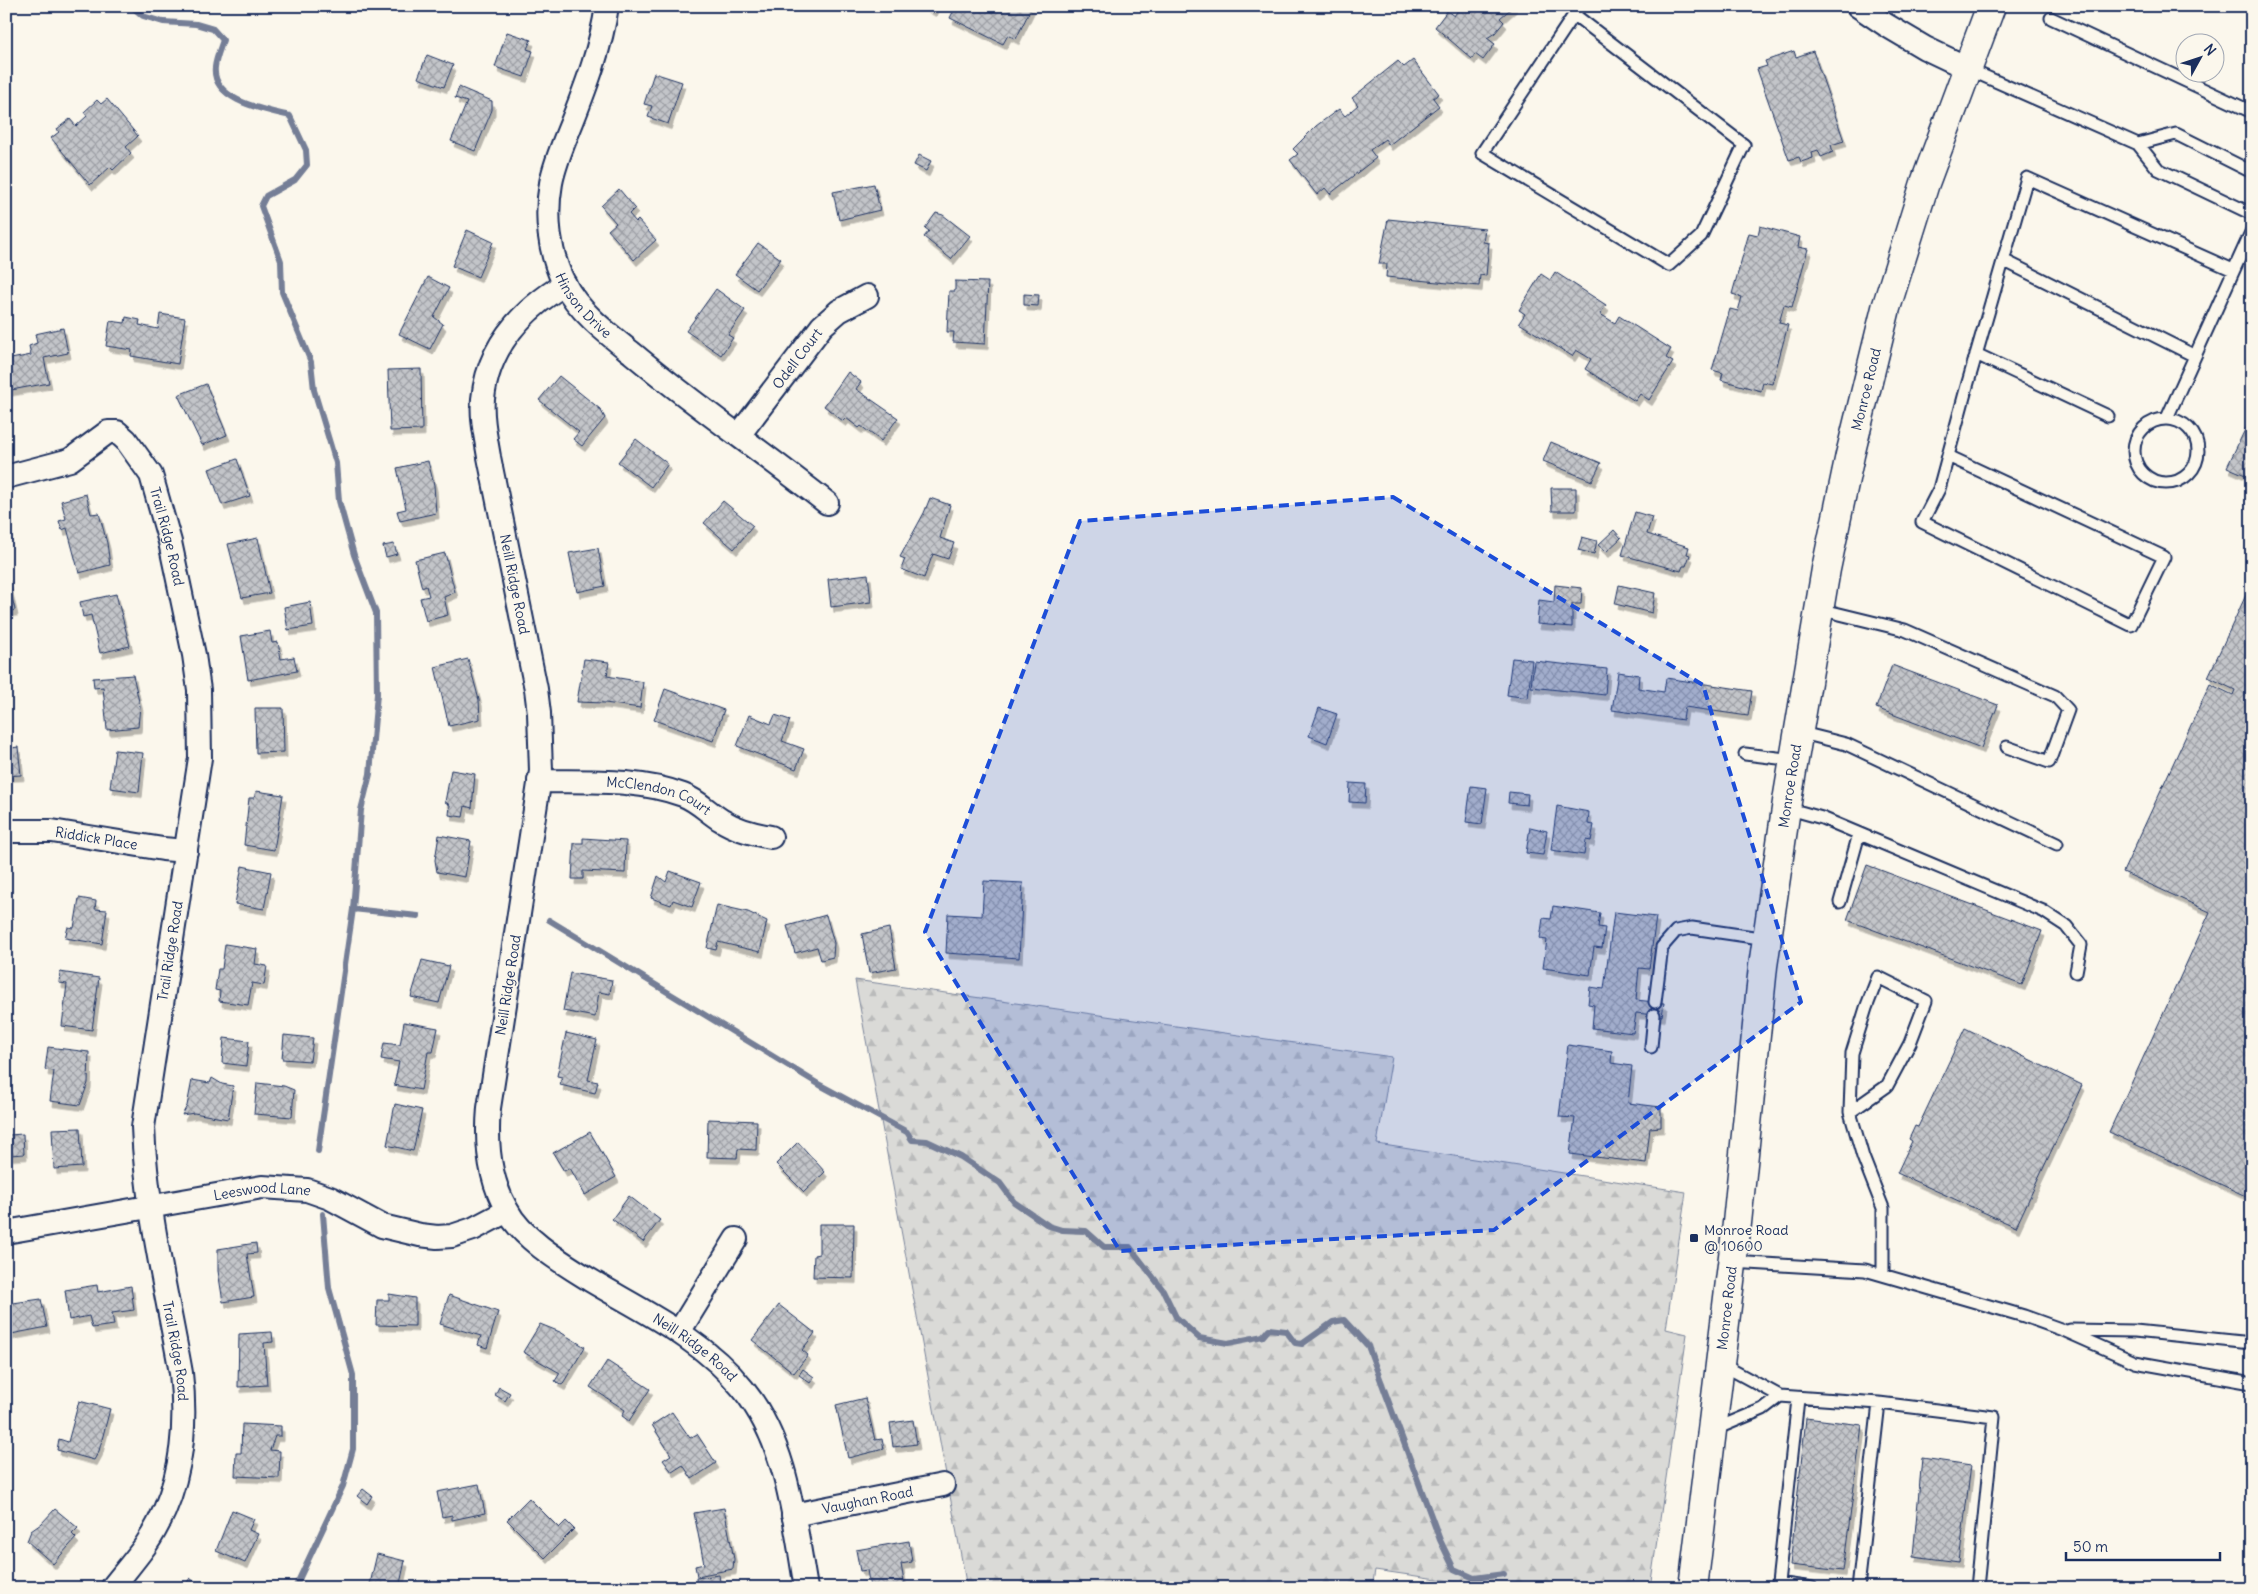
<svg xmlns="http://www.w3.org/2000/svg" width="2258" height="1594" viewBox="0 0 2258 1594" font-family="Delius,sans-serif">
<defs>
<pattern id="forest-firs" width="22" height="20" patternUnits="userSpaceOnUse" patternTransform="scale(1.25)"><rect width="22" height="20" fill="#dadad7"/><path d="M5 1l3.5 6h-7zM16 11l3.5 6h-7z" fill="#babbbb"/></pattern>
<pattern id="building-cross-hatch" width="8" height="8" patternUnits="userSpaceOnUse" patternTransform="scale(1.25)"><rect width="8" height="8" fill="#c3c5c9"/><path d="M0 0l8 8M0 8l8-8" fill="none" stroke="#9ea0a6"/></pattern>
<filter id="shadow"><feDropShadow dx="3" dy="5.5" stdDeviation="0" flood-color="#0004"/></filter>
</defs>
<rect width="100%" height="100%" fill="#fbf7ec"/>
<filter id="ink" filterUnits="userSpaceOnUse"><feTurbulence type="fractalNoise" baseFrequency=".02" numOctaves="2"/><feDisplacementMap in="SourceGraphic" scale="10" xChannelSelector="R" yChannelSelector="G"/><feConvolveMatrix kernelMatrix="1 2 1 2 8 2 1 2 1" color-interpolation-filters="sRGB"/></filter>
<g filter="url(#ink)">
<path fill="url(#forest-firs)" stroke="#7a849a" d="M855 980 1392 1057 1377 1144 1686 1192 1666 1329 1687 1334 1650 1588H1499L1375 1570 1372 1588H967Z"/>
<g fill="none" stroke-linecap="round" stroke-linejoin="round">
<path stroke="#747e96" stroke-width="6" d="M131 6 143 16 163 22 196 24 213 29 223 40C220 49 216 58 215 67 211 101 266 110 290 116L306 150 307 165 295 180 266 196 261 206 281 261 282 292 311 362 314 390 336 463 339 501 354 555 376 613 377 694 370 774 361 810 353 909 318 1151
M353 909 418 916
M549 920 820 1085 907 1132 912 1140 927 1141 961 1157 1000 1183 1014 1202 1049 1226 1062 1230 1086 1231 1104 1247H1130L1163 1290 1176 1317 1199 1338 1228 1343 1263 1336 1269 1329 1286 1331 1295 1343 1302 1344 1333 1322 1344 1320 1368 1346 1440 1540 1454 1569 1474 1578 1504 1574
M295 1588 343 1486 353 1449V1375L329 1288 323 1214"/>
</g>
<path fill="url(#building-cross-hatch)" stroke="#1b2f5e" filter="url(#shadow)" d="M924 6H935L933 11Z
M948 6H1032L1016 39 1008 35 1003 44 950 18 954 10Z
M1453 6H1514L1500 18 1504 22 1495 33 1487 38 1495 44 1483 60 1475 54 1472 59 1435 27 1447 11 1454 16 1458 10Z
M507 32 531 40 527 49 533 51 524 77 495 67Z
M1794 51 1796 57 1813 51 1844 141 1831 145 1833 152 1821 157 1818 150 1812 152 1813 158 1801 162 1799 157 1789 160 1757 69 1767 66 1765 61Z
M427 55 453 65 444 87 418 78Z
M1413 60 1439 94 1433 98 1439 106 1389 145 1385 139 1370 150 1376 158 1330 194 1325 188 1317 195 1290 160 1298 154 1293 149 1316 126 1339 109 1345 116 1358 105 1352 98 1398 61 1404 67Z
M654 73 682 82 668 124 648 117 652 106 644 104Z
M459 87 492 101V110L475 151 451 141 467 102 455 98Z
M107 99 138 136 126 147 131 153 113 170 110 167 90 185 51 138 59 132 57 129 70 119 76 126 87 116 84 112 97 100 101 104Z
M919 155 931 161 926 171 914 165Z
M874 184 880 210 839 220 833 192Z
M619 189 635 208 629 214 636 222 638 220 656 240 634 260 608 230 616 223 601 206Z
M936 213 943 215 970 236 951 259 924 237 929 231 925 228Z
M1388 219 1485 229 1483 242 1489 243 1486 276 1480 275 1479 286 1386 277 1387 264H1379Z
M1760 226 1800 237 1798 247 1808 249 1792 307 1784 305 1779 323 1788 325 1772 384 1763 382 1761 391 1721 380 1723 373 1712 370 1730 309 1738 311 1742 297 1732 294 1749 233 1758 235Z
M467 230 493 242 478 277 452 266Z
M758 243 781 259 757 290 735 274Z
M1555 272 1606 305 1600 314 1615 323 1619 316 1671 349 1666 358 1673 362 1649 400 1640 394 1635 401 1585 369 1591 359 1576 350 1572 356 1519 323 1525 314 1519 310 1541 274 1550 280Z
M428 277 449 288 434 317 443 324 430 349 399 334Z
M955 281 988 282 985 344 953 342 954 332H947L949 291H955Z
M716 289 745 310 728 335 733 338 721 355 686 331Z
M1024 294 1039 295 1038 306 1024 305Z
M160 314 185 318 178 364 131 356 132 350 106 346 110 321 125 323 126 317 140 320 139 325 158 329Z
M63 328 68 353 44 358 49 383 6 391V360L31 355 29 346 37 343 35 334Z
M421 369 422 430 390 431 388 370Z
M848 372 861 382 856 389 898 418 881 441 861 426 859 428 846 418 843 421 824 406Z
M559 376 600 409 605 418 582 446 573 439 579 432 539 400Z
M206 384 227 435 202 445 178 395Z
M2252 415V478L2227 467Z
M636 439 668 464 651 487 618 462Z
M1551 442 1601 463 1592 481 1543 461Z
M237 459 250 496 222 505 209 469Z
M428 461 434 485 436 513 400 521 397 511 406 509 397 468Z
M1551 488H1576V511H1552Z
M86 494 91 514 99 513 107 543 110 565 79 573 67 528 62 530 59 521 66 519 61 501Z
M930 498 950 505 940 538 954 543 948 559 933 554 924 578 901 569 905 559 900 557 924 513Z
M723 501 753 526 734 549 704 523Z
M1635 512 1652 517 1647 534 1689 547 1687 554 1690 555 1686 566H1683L1681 571 1622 555Z
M1614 530 1621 538 1606 552 1598 545Z
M1582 537 1597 541 1594 554 1578 550Z
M258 538 270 593 242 598 228 544Z
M394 544 397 554 386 557 383 546Z
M598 548 605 586 577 592 569 553Z
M445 553 455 592 444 597 448 615 426 621 420 598 429 596 426 586 422 588 415 560Z
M868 574 871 602 831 607 828 579Z
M7 575 15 610 6 612V576Z
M2252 582V1199L2109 1132 2210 912 2123 872 2210 684 2233 695 2235 690 2208 677Z
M1555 585 1582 588 1581 604H1572V627L1537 624 1539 600 1554 602Z
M1619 585 1655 593 1652 613 1615 604Z
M116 594 130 646 100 653 91 615 83 617 80 602Z
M310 602 313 626 288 630 284 607Z
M270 631 272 643 278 642 281 659 294 657 297 671 248 680 241 636Z
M1512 658 1532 660 1528 698 1507 695Z
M468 659 479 700 480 719 449 726 435 667Z
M584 659 609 662 607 676 643 682 640 708 605 703 577 702Z
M1534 661 1607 669 1605 695 1531 687Z
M1892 665 1998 705 1981 748 1876 708Z
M1618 672 1639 675 1638 688 1664 692 1666 678 1752 691 1748 716 1685 707 1683 720 1612 710Z
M133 675 140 706 138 727 107 730 103 687 94 688 93 678Z
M665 689 724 710 713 741 654 720Z
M255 708H283L284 752 256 753Z
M1319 708 1337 714 1327 743 1309 736Z
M749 715 771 724 775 715 790 720 782 741 804 749 796 769 737 746Z
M18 747 21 775 6 776V749Z
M115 750 143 753 139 792 110 788Z
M451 770 475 774 472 808 465 806 463 817 449 815 450 805 445 802Z
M1350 783 1366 784 1365 803 1349 802Z
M1471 786 1487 788 1482 824 1466 822Z
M256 791 283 795 274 850 244 845 249 798H254Z
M1509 792 1528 794 1527 805 1508 803Z
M1557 806 1589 812 1588 824 1594 825 1591 841 1586 840 1584 855 1551 850Z
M1530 827 1547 831 1543 855 1526 853Z
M439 835 471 841 465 877 437 872 435 860Z
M583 838 626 841 625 873 583 871V879H572L574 843H583Z
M1867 865 2042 931 2022 985 1847 920Z
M242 866 271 872 264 909 235 904Z
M670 871 701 882 692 907 673 900 671 905 651 898 658 876 666 882Z
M984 881 1023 883 1019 958 946 953 948 914 982 916Z
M79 898 96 901 95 909 107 910 102 944 65 938 68 927 74 928Z
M717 905 748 912 767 921 760 952 718 942 716 950 707 948Z
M1553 906 1600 913 1598 927 1605 928 1602 948 1594 947 1590 975 1543 968 1547 940 1540 939 1543 918 1551 919Z
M1614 912 1656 917 1649 969 1639 968 1636 1000 1664 1003 1662 1016 1636 1013 1633 1033 1592 1028 1594 1005 1588 1004 1590 987 1604 989Z
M826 915 834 943 833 957 821 960 817 947 795 953 787 926Z
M889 928 896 968 869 973 862 934Z
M225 944 257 949 255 964 267 966 264 985 252 983 248 1005 219 1001 220 991 215 990 218 969H222Z
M422 960 449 966 439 1003 411 997Z
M60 972 99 978 92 1030 62 1026 67 984 59 983Z
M570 973 612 980 610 994 599 992 595 1017 563 1011Z
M404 1022 438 1028 433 1052H428L421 1090 394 1085 399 1062 381 1059 384 1043 400 1045Z
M1965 1028 2082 1085 2016 1227 1897 1173 1912 1141 1909 1139 1915 1126 1918 1127Z
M566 1033 597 1040 588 1080 598 1082 595 1093 560 1085 562 1077 557 1076Z
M284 1035 313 1038 310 1061 282 1059Z
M224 1038 249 1041 246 1066 222 1063Z
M1568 1045 1612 1051 1611 1063 1632 1066 1628 1103 1661 1107V1127L1650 1128 1646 1163 1570 1154 1575 1118 1559 1117Z
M48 1047 89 1052 88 1083 80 1105 50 1101 54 1071 45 1070Z
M212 1078 222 1084 233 1086 228 1119 194 1113 182 1115 187 1106 192 1080 210 1083Z
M257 1083 284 1086 294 1090 292 1117 254 1114Z
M395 1104 422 1110 413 1151 387 1145Z
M708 1119 757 1121 756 1150 738 1149 737 1158 707 1157Z
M80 1128 82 1167 54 1169 52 1129Z
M590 1132 616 1177 585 1195 570 1168 564 1171 553 1153Z
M23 1134 24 1154 10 1155 9 1135Z
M798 1142 825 1172 804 1192 776 1164Z
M629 1196 660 1220 643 1242 612 1219Z
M819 1224H854L853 1278 813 1277 814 1255 819 1254Z
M256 1243 257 1253 247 1254 254 1297 223 1302 218 1271V1249Z
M97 1285 98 1292 131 1286 134 1310 112 1313 114 1325 92 1328 89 1316 69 1320 65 1290Z
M389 1294 415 1298V1326L376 1325 377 1300H389Z
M449 1295 498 1312 487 1348 478 1345 481 1336 440 1324Z
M41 1299 47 1327 6 1335V1304Z
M779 1305 815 1333 802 1350 808 1355 794 1373 752 1340Z
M540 1324 560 1332 585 1347 562 1385 555 1381 560 1373 523 1352Z
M272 1332 273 1342 264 1343 267 1385 238 1387 239 1334Z
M607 1361 650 1389 629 1421 622 1416 625 1410 590 1387Z
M803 1369 814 1377 810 1383 799 1375Z
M499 1387 510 1393 505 1401 495 1395Z
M865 1398 875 1440 882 1439 884 1449 848 1458 836 1405Z
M79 1401 110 1409 99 1451 94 1460 57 1450 59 1439 68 1442Z
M672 1412 690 1438 697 1434 716 1463 692 1479 683 1465 672 1472 663 1460 671 1455 652 1425Z
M1806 1418 1862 1425 1843 1571 1790 1565Z
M913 1420 917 1444 893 1447 890 1423Z
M242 1424 281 1426V1436H275L270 1450 280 1451 279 1478 235 1476 236 1453H241Z
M1922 1458 1971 1465 1959 1562 1913 1556Z
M479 1484 485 1513 452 1520V1515L442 1517 437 1492Z
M363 1489 372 1496 367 1504 357 1496Z
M529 1498 559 1528 566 1521 574 1529 545 1558 507 1520Z
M724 1508 734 1559 733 1569 697 1576 695 1566 704 1564 694 1513Z
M55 1509 78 1528 72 1534 76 1538 53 1564 27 1541 31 1531 41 1524Z
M232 1510 254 1519 249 1530 258 1534 245 1563 216 1551Z
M909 1541 912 1562 901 1564 905 1588H870L867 1570 860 1571 856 1550Z
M377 1554 405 1561 399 1588H369Z
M719 1575 721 1588H697L696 1578Z
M190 1578 202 1588H183Z
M583 1585V1588H553V1586Z"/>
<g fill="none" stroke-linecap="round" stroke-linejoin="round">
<defs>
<path id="service" d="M1576 16 1744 145 1701 236 1669 265 1482 153 1580 6
M2051 18 2252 112
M1968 69 2138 144 2158 169 2252 214
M2138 144 2176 134 2252 172
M2003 260 2195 356
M1976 354 2108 416
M2167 418 2252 230
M2134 451a32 32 0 1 1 64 0a32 32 0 1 1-64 0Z
M1948 456 2164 557 2131 625 1922 522 1939 489 1965 393 2027 178 2233 270
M1819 609 1905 630 2055 696 2068 710 2049 762 2007 747
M1798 732 1846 744 2057 844
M1745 754 1794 760
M1786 808 1822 818 2043 911 2066 926 2081 945 2076 972
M1840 902 1859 834
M1655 1002 1662 947 1676 931 1692 928 1767 939
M1651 1047 1654 1015
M1850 1112 1887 1086 1910 1043 1926 1001 1878 977 1866 1008 1852 1053 1850 1112 1863 1157 1883 1208V1275
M1732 1262 1865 1270 2024 1316 2063 1330 2135 1362 2252 1383
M2070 1330 2135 1331 2252 1343
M1721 1361 1732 1370 1780 1396 1879 1403 1858 1588
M1798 1399 1778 1583 1812 1588
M1879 1403 1994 1417 1977 1588
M1713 1430 1763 1409 1780 1396"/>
<g id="minor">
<path id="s1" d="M607 6C601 47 587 84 572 122 564 142 555 162 551 183 545 216 549 253 564 283 578 311 608 334 632 353 695 406 763 452 827 503"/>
<path d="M1858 6 1886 25 1925 48 1967 68"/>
<path id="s2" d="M565 284C522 310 488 347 483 399 481 418 486 438 489 457L536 689 539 713 541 771 489 1108C486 1142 489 1179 507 1210 522 1239 563 1263 590 1280 644 1312 703 1339 743 1389 788 1444 794 1520 806 1588"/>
<path id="s3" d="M739 435 822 326 839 311 867 296"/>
<path id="s4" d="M6 477 70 460 108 432H117L126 440 151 475 170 542 194 655 199 690 200 758 143 1127C146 1208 167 1294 181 1373 188 1433 180 1495 145 1546 135 1560 123 1574 112 1588"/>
<path id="s5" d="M539 781C586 782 638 778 683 795 697 800 708 812 721 820 737 830 753 834 771 837"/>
<path id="s6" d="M6 831H52L163 849 186 851"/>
<path id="s7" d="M6 1232 262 1187 307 1190 330 1198 382 1226 420 1235 437 1237 452 1236 473 1229 507 1211"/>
<path d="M679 1332 736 1239"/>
<path id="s8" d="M793 1515 943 1485"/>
</g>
<g id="secondary">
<path id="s9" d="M1693 1588 1737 1223 1763 966 1788 795 1826 569 1850 455 1886 308 1925 183 1991 6"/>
</g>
</defs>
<use href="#service" stroke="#1b2f5e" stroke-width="15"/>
<use href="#minor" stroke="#1b2f5e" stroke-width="26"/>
<use href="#secondary" stroke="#1b2f5e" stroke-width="31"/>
<use href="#service" stroke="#fbf7ec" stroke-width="11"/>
<use href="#minor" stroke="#fbf7ec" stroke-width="22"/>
<use href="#secondary" stroke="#fbf7ec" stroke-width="28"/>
</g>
</g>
<path fill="#1d4ed8" fill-opacity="0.2" stroke="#1d4ed8" stroke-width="4" stroke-dasharray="10 6" stroke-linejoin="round" d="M1393 497 1703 685 1801 1002 1494 1230 1120 1251 925 932 1080 521Z"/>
<rect fill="#1b2f5e" stroke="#fbf7ec" stroke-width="2" x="1689" y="1233" width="10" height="10" rx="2.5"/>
<g text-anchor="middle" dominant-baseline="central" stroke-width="4" stroke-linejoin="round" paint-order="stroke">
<g font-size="14" fill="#1b2f5e" stroke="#fbf7ec">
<text stroke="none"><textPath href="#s1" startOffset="318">Hinson Drive</textPath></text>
<text stroke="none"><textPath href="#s3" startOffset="96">Odell Court</textPath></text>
<text stroke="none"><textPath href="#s9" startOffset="1212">Monroe Road</textPath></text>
<text stroke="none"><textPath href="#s4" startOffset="241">Trail Ridge Road</textPath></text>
<text stroke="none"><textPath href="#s2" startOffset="335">Neill Ridge Road</textPath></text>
<text stroke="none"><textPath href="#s9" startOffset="808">Monroe Road</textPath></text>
<text stroke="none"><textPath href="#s5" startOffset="122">McClendon Court</textPath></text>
<text stroke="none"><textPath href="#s6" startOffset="91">Riddick Place</textPath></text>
<text transform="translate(170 951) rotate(-81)">Trail Ridge Road</text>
<text transform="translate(508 985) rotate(-81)">Neill Ridge Road</text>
<text stroke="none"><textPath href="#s7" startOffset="260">Leeswood Lane</textPath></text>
<text stroke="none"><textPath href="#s9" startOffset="282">Monroe Road</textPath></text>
<text stroke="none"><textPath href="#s2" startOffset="1205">Neill Ridge Road</textPath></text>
<text stroke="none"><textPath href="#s4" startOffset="1066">Trail Ridge Road</textPath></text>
<text stroke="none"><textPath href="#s8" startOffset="76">Vaughan Road</textPath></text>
</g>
<g font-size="14" fill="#1b2f5e" stroke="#fbf7ec" text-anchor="start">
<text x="1704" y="1230">Monroe Road<tspan x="1704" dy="16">@ 10600</tspan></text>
</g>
</g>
<rect width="2258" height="1594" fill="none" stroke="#fbf7ec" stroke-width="25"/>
<rect x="12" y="12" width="2233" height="1569" fill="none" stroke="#1b2f5e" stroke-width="2" filter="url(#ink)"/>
<g transform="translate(2200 58) rotate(50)"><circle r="24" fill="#fbf7ec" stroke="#a1a7b3"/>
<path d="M0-4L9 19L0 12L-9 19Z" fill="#1b2f5e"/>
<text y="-8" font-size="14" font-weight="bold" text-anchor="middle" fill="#1b2f5e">N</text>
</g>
<path d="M2066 1552v8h154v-8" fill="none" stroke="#1b2f5e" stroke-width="2.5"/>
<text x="2073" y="1552" font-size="15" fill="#1b2f5e" stroke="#fbf7ec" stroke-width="4" paint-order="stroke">50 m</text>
</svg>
